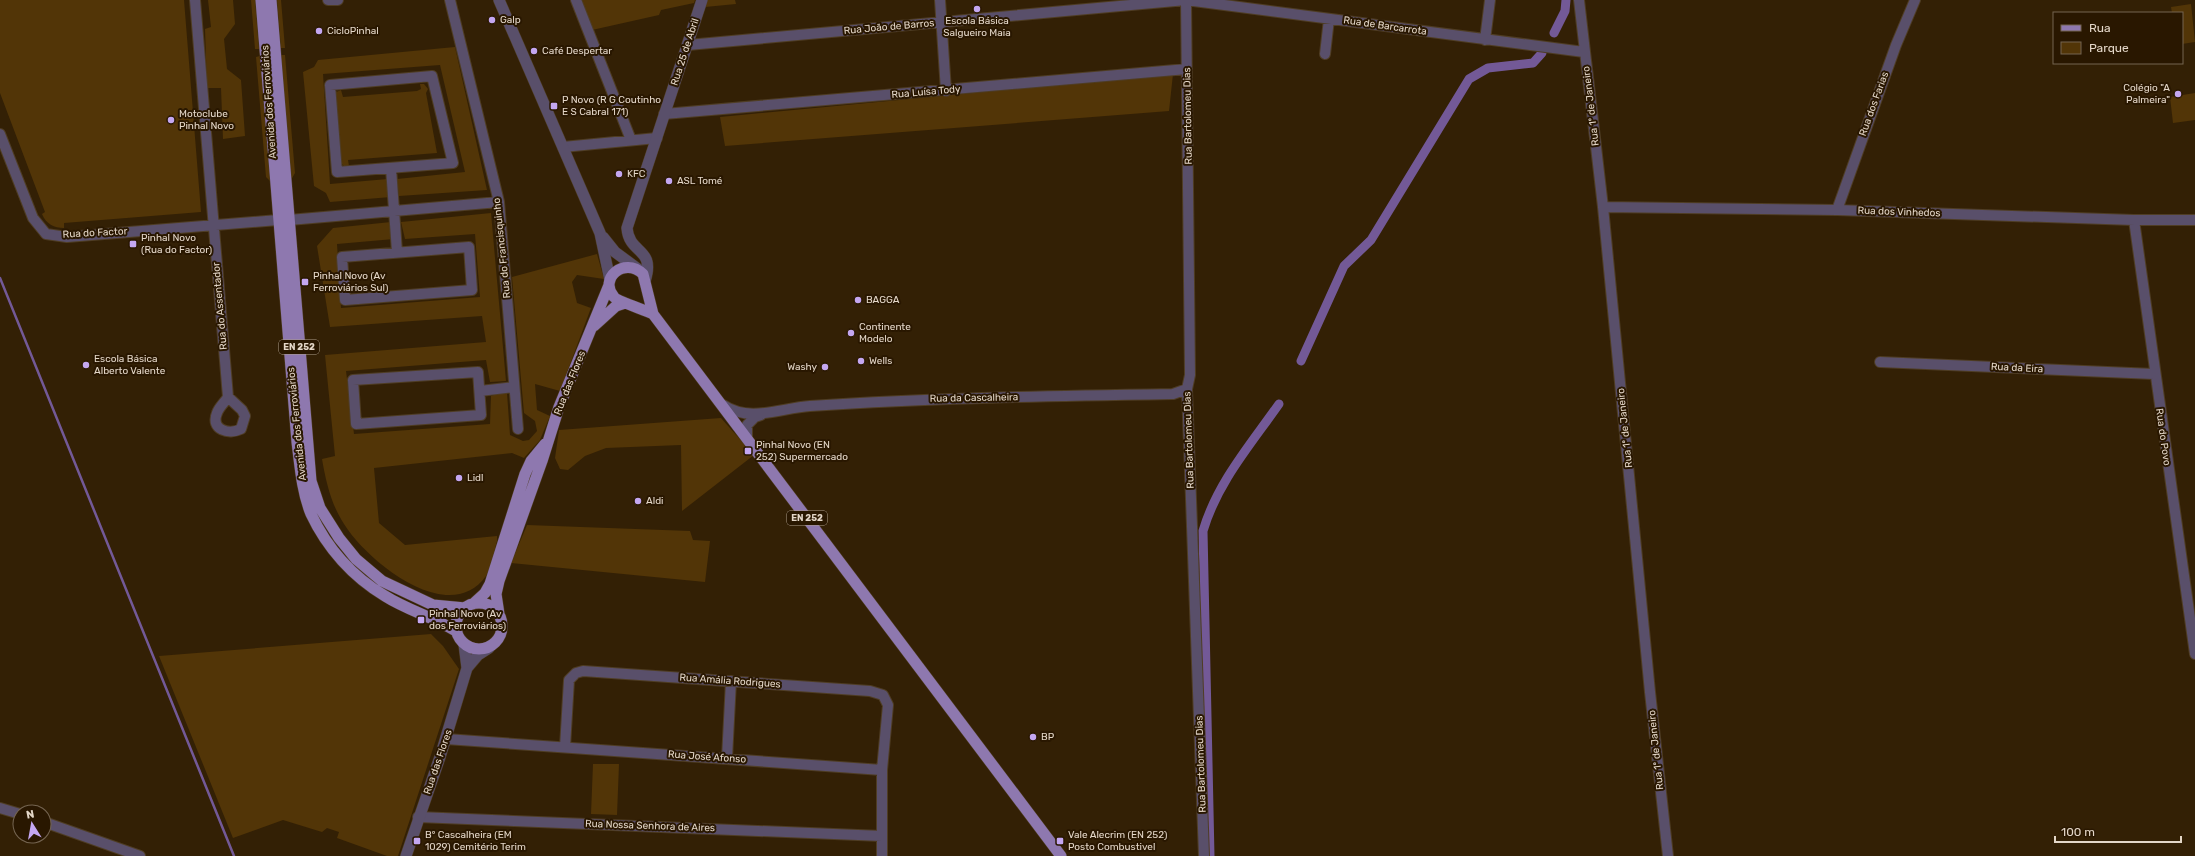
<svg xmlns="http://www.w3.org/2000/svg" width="2195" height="856" viewBox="0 0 2195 856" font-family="Rubik,sans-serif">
<rect width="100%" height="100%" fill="#332005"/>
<path fill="#523507" d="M0 0H184L201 212 64 223V228C54 228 46 224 42 214L45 212 0 93Z
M208 0H233L235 24 224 39 227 69 241 80 245 136 223 139 221 88H207L205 29 211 27Z
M251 0H255L259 49H255Z
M277 0H281L285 48H281Z
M582 0H695L694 3 661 10 659 15 592 30Z
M707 0H735L736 4 705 7Z
M2191 4 2195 42 2182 44V13H2172L2171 7Z
M455 47 487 190 399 196 397 179 465 172 440 65 323 74 330 184 388 179 391 197 330 202 326 193 314 186 303 72 314 67 318 60Z
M281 55H285L295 173 291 180Z
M260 56 270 181 266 177 256 57Z
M1173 74 1169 111 725 146 720 117Z
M420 84H424L428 89 426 93 437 153 348 160 349 166H344L340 162 334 93 341 90 343 97 417 91 421 89Z
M2195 93V120L2173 123 2170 97Z
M491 213 506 381 490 382 486 360 346 371 354 434 490 424 491 396 505 391 507 393 510 435 523 441 529 440 537 431 535 421 524 413 512 277 597 254 604 279 577 275 572 282 577 303 591 308 560 391 535 384 537 410 550 416 540 440 524 458 512 453 374 468 379 523 405 545 497 536V541C494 552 492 567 486 576 449 628 367 561 344 524 331 504 326 482 322 459L335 456 325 355 486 342 482 316 330 327 317 246 333 228 391 222 394 239 337 244 341 308 480 297 475 234 405 239 401 222Z
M721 418 754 455 682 511 681 445 606 448 585 456 568 470 560 469 555 458 559 430Z
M527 525 690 531 693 540 710 541 705 582 511 563Z
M431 634 443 646 459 669 398 856H387L337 838 339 832 327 828 322 832 283 820 233 838 159 656Z
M593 764H619L617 815 591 814Z"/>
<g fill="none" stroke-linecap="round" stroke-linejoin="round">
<path stroke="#735997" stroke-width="2.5" d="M0 278 234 856"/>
<path stroke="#735997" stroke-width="9" d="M1554 33 1565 11 1566 0
M1301 361 1344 266 1371 240 1469 79 1488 68 1533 63 1542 53
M1210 856 1203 531C1217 483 1251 444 1279 404"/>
<defs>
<path id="minor" d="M195 0 228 397 242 410 245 416 241 429C229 435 210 430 217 413 219 407 225 402 228 397
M328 0H338
M450 0 499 202 518 429
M576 0 631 140
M940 0 946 91
M1186 0 1190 375 1187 389 1204 856
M1579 0 1603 207 1650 692 1668 856
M1485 40 1490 0
M688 45 1186 0 1584 52
M1325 54 1329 19
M432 76 453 163 337 172 330 85Z
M664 114 1187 69
M0 134 33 218 46 234 67 237 278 220
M563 147 657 138
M391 168 397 252
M1603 207 1837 210 2134 220H2195
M1837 210 1896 45 1915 0
M289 220 499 202
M2134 220 2195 654
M469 247 472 290 345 300 342 257Z
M1880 362 2154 374
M478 372 481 415 356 424 353 380Z
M480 391 514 387
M723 405C750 423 780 408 810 406 931 398 1052 396 1173 394L1187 389
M747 439V425L755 417 761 415
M446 739 882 770
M565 747 569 680 576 673 583 671 870 691 883 695 888 705 882 770V856
M727 758 731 681
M0 808 20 814
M418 817 882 836
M44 822 140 856"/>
<path id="tertiary" d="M499 0 600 233 610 280
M603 237 615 252 638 269
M645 281C656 247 629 255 627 228L702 0
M464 644 467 668
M406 856 440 757 467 668 478 655 489 648"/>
<path id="primary" d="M261 0 297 442C300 466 302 492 311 514 327 548 353 577 385 596 407 610 433 617 456 631
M271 0 311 481 320 508 339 538 356 559 382 581 433 605 465 608
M653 314C645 310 617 301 614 297 598 279 624 256 643 274L653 314 1061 856
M594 326 616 306 625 303
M456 626a23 23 0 1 1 46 0a23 23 0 1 1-46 0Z
M473 604 485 593 490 584 525 474 531 461 545 444
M499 614 496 594 499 581 542 461 559 407 609 285"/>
</defs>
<use href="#minor" stroke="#4f3d24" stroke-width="12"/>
<use href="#tertiary" stroke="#4f3d24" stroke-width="12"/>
<use href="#primary" stroke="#4f3d24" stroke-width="12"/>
<use href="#minor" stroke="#594f6a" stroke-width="10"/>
<use href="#tertiary" stroke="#594f6a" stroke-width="11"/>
<use href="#primary" stroke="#8e78af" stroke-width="11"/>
</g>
<g fill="#c4a7f1" stroke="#291700" stroke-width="1.5">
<circle cx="977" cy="9" r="4"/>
<circle cx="492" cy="20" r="4"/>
<circle cx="319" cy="31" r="4"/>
<circle cx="534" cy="51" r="4"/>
<circle cx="2178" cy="94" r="4"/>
<rect x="550" y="102" width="8" height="8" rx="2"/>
<circle cx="171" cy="120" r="4"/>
<circle cx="619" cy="174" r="4"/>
<circle cx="669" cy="181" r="4"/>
<rect x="129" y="240" width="8" height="8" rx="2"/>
<rect x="301" y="278" width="8" height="8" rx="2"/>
<circle cx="858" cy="300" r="4"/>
<circle cx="851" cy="333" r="4"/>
<circle cx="861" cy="361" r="4"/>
<circle cx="86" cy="365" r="4"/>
<circle cx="825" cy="367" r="4"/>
<rect x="744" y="447" width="8" height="8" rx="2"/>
<circle cx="459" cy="478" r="4"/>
<circle cx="638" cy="501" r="4"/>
<rect x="417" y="616" width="8" height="8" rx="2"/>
<circle cx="1033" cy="737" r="4"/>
<rect x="413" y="837" width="8" height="8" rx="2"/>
<rect x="1056" y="837" width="8" height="8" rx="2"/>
</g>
<g text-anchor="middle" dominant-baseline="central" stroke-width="4" stroke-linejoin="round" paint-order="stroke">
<g fill="#291700" stroke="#ac9d8c" stroke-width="1">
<rect x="279" y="340" width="40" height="14" rx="3"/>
<rect x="787" y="511" width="40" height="14" rx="3"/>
</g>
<g font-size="9" font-weight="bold" fill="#e4d7c8">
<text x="299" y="347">EN 252</text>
<text x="807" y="518">EN 252</text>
</g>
<g font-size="10" fill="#e4d7c8" stroke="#291700" text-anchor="start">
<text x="500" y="20">Galp</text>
<text x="977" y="21" text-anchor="middle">Escola Básica<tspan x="977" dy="12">Salgueiro Maia</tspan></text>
<text x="327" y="31">CicloPinhal</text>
<text x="542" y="51">Café Despertar</text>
<text x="2170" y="88" text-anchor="end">Colégio "A<tspan x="2170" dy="12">Palmeira"</tspan></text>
<text x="562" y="100">P Novo (R G Coutinho<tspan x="562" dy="12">E S Cabral 171)</tspan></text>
<text x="179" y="114">Motoclube<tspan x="179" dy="12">Pinhal Novo</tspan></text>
<text x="627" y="174">KFC</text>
<text x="677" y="181">ASL Tomé</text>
<text x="141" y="238">Pinhal Novo<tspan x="141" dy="12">(Rua do Factor)</tspan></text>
<text x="313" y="276">Pinhal Novo (Av<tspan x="313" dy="12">Ferroviários Sul)</tspan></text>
<text x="866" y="300">BAGGA</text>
<text x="859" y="327">Continente<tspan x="859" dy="12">Modelo</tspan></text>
<text x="94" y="359">Escola Básica<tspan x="94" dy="12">Alberto Valente</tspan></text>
<text x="869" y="361">Wells</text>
<text x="817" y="367" text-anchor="end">Washy</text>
<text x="756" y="445">Pinhal Novo (EN<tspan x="756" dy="12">252) Supermercado</tspan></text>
<text x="467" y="478">Lidl</text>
<text x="646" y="501">Aldi</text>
<text x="429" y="614">Pinhal Novo (Av<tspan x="429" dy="12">dos Ferroviários)</tspan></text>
<text x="1041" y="737">BP</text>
<text x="425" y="835">Bº Cascalheira (EM<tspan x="425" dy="12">1029) Cemitério Terim</tspan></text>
<text x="1068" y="835">Vale Alecrim (EN 252)<tspan x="1068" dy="12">Posto Combustivel</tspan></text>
</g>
<g font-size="10" fill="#e4d7c8" stroke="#291700">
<text transform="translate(1385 26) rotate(8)">Rua de Barcarrota</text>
<text transform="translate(889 27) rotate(-5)">Rua João de Barros</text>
<text transform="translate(685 52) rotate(-72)">Rua 25 de Abril</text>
<text transform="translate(926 92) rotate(-5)">Rua Luísa Tody</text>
<text transform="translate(269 102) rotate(-94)">Avenida dos Ferroviários</text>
<text transform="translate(1874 104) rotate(-70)">Rua dos Farias</text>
<text transform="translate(1591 106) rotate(-97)">Rua 1º de Janeiro</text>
<text transform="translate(1188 116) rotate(-91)">Rua Bartolomeu Dias</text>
<text transform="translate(1899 212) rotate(2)">Rua dos Vinhedos</text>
<text transform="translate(95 233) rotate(-3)">Rua do Factor</text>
<text transform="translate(502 248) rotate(-96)">Rua do Francisquinho</text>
<text transform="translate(220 306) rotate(-95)">Rua do Assentador</text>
<text transform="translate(2017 368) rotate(3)">Rua da Eira</text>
<text transform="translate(570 383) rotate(-68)">Rua das Flores</text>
<text transform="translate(974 398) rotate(-1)">Rua da Cascalheira</text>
<text transform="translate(297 424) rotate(-96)">Avenida dos Ferroviários</text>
<text transform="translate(1625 428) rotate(-96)">Rua 1º de Janeiro</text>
<text transform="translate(2163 437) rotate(82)">Rua do Povo</text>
<text transform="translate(1189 440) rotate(-92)">Rua Bartolomeu Dias</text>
<text transform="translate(730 681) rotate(4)">Rua Amália Rodrigues</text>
<text transform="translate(1656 750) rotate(-96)">Rua 1º de Janeiro</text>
<text transform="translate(707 757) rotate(4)">Rua José Afonso</text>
<text transform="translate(438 762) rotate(-71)">Rua das Flores</text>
<text transform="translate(1201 764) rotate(-92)">Rua Bartolomeu Dias</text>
<text transform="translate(650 826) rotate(2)">Rua Nossa Senhora de Aires</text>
</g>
</g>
<rect x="2053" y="12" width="130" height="52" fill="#291700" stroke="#746450"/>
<rect x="2061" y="25" width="20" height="6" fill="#8e78af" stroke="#746450"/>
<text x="2089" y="32" font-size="12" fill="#e4d7c8">Rua</text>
<rect x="2061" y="42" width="20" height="12" fill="#523507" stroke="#746450"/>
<text x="2089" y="52" font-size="12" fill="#e4d7c8">Parque</text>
<g transform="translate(32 824) rotate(349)"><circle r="19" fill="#291700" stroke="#746450"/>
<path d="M0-3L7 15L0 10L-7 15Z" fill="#c4a7f1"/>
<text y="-6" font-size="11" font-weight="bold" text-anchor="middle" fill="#e4d7c8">N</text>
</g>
<path d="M2055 836v6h126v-6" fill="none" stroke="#e4d7c8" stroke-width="2"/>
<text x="2061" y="836" font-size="12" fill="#e4d7c8" stroke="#291700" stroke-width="3" paint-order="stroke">100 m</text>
</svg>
